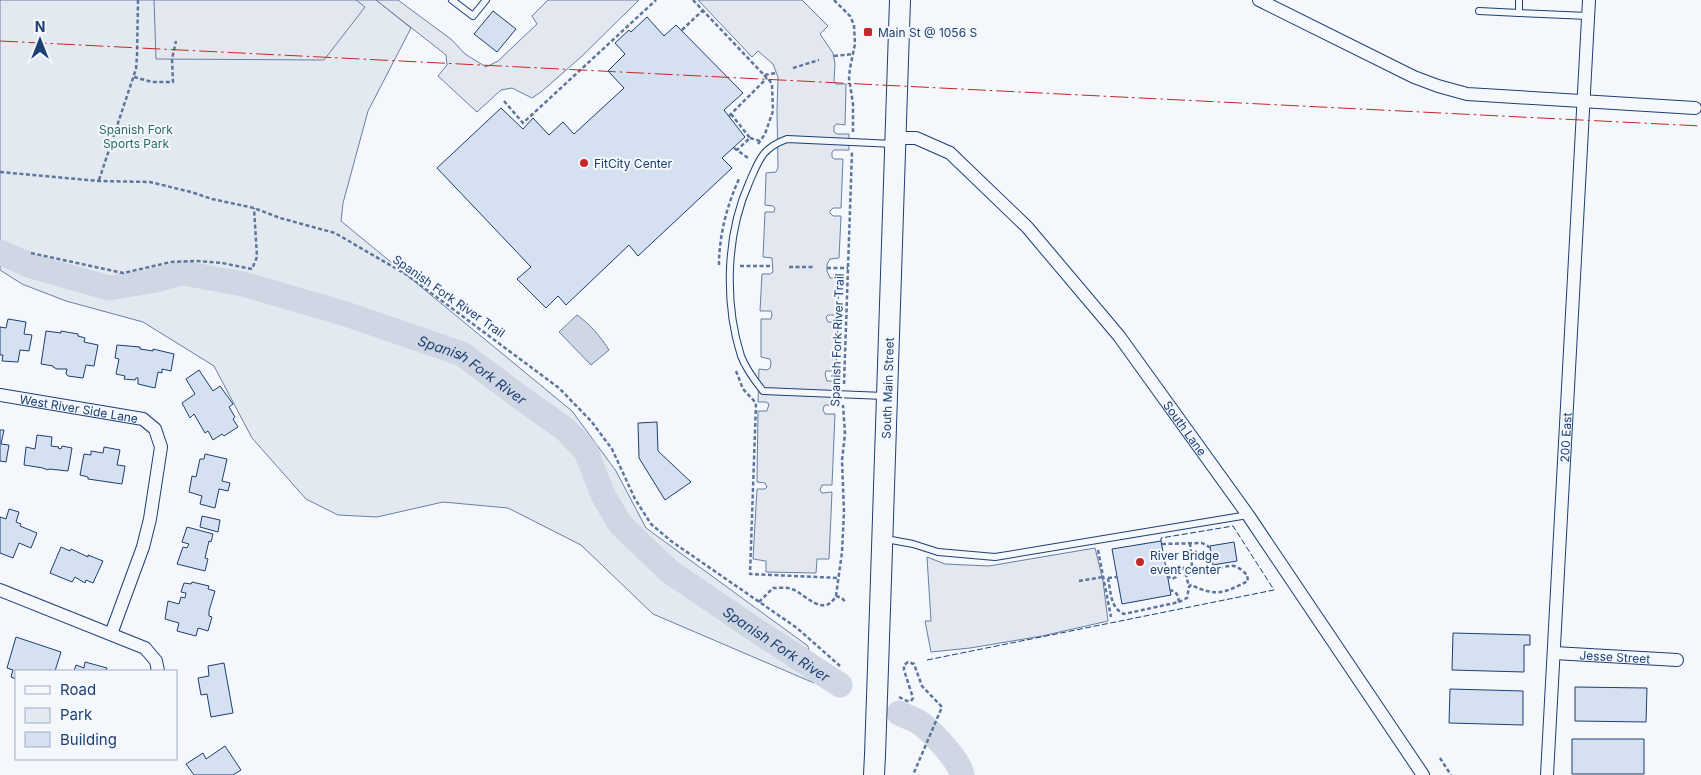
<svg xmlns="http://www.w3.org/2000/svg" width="1701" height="775" viewBox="0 0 1701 775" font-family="Inter,sans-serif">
<rect width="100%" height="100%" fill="#f4f7fb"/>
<path fill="#e3e9f0" stroke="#687fa3" d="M0 0H376L411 28 368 111 343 203 341 221 572 411 616 471 646 528 808 646 814 683 653 614 581 545 508 508 443 502 377 517 338 515 306 499 252 438 214 366 143 322 66 301 22 284 0 270Z"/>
<path fill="#e3e8f0" stroke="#687fa3" d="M154 0H356L365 7 324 60 156 59Z
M376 0H398L452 40 465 54 486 67 498 61 537 24 532 16 548 0H639L581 57 541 92 532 98 512 88 501 90 477 112 438 76 447 65 446 55Z
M698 0H802L828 26 820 34 833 53 835 64 834 81 836 84H846L845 125 837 124 834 126V132L837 134H849V150H834L832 152V157L834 159H843L841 208H833L830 211V213L833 216H841L839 258 830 259 827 264V271L830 278H839L838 315H828L826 317 828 322H838L836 371H826L825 374 827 381H841L839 405H826L824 406 823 410 825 414H835L832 485H822L820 490 822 493 832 492 829 559H817L816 573 766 572V561L753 559 757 489H765L767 487 765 483 757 482 758 411H767L769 404 766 402H758L759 369 767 370 770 368 771 363 770 359 761 357V319H771L772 314 771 311H760L762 274H770L773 272 772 258 763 257 765 212H774L775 208 773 206 765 205 766 173 776 172 778 168 777 111 778 77 773 64 758 51 752 57Z
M1095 548 1103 581 1108 621 1042 636 970 648 931 652 925 621H931L927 557 945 564 989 566Z"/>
<path fill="#cfd7e4" stroke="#687fa3" d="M577 315C591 325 600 336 609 350L591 365 559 332Z"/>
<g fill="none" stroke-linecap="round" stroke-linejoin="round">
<g stroke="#cfd7e4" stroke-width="25">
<path id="s1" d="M0 252 31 266 109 288 156 280 183 273 243 284 346 314 462 354 528 403 565 429 586 451 603 495 620 524 669 571 751 627 840 685"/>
<path d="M899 713C905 716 912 718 917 721 929 728 961 762 962 775"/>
</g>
</g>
<path fill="#d5e0f0" stroke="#1d3f73" d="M493 11 516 29 497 52 474 34Z
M647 17 664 36 676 25 743 93 724 110 745 137 722 158 732 168 638 256 629 245 566 305 558 296 546 308 517 279 531 267 437 168 501 108 523 129 533 118 549 135 563 122 574 134 624 88 608 71 625 54 615 43 629 30 631 32Z
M8 319 26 322 24 334 32 335 29 351 20 350 18 362 2 361 3 355H0V327L6 328Z
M46 331 61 333V331L78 334V336L85 338 84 342 98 345 94 366 86 365 83 378 68 376 66 374 67 369H57L53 367V366L41 364Z
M117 345 140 347V349L153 351V349L174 354 171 371 162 369V373L158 372 155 388 138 384V378H136L135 380 124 379 125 376 116 374 119 359 115 358Z
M199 370 213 391 220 386 233 404 229 407 235 417 233 419 238 427 224 436 222 434 213 440 208 431 205 433 194 414 190 418 182 403 195 394 186 379Z
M657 422 658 451 691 482 665 500 639 458 638 423Z
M0 430H4L1 444 9 445 6 462 0 461Z
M37 435 52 437 51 446 59 447 58 448 61 449 62 446 72 448 68 471 49 469 48 470 43 468 24 465 26 447 35 449Z
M104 447 120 450 117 465 125 466 122 484 88 479V477L80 475 84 454 91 455V451L103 453Z
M205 454 227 459 222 481 230 483 228 491 219 489 215 508 200 504 202 496 189 492 192 476 196 477 200 459H204Z
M9 509 19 512 16 522 21 524 20 526 37 533 31 548 19 543 13 558 0 553V517L6 519Z
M202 516 220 520 218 532 200 527Z
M187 527 213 534 211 542 209 541 205 558 208 559 205 571 177 564 183 547 187 548 189 544 182 542Z
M1161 541 1171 595 1122 604 1112 549Z
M1234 542 1237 561 1213 565 1210 546Z
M61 547 70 551 71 549 88 557V555L103 561 93 583 86 580 85 583 75 577 72 582 50 573Z
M192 582 209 586 208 589 215 591 209 611V616L212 617 208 631 198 628 196 636 177 631 179 623 165 619 168 601 179 604 181 597 185 598 186 593 181 592 184 583 191 584Z
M1453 633 1530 635V645H1524V672L1452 670Z
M16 637 61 652 55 671H16V679L11 677 13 670 7 668Z
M85 662 107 668 106 671H74L76 665 84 668Z
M224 663 233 713 211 717 207 694 201 695 198 678 209 676 208 666Z
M1575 687 1647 688 1646 722 1575 721Z
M1450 689 1523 691V725L1449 723Z
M1572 739H1644V774H1572Z
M225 746 241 770 233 775H194L186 764 203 753 206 759Z"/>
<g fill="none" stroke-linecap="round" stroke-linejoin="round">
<defs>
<path id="lane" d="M452 0 473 16 486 0
M1519 0V13L1588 16
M1479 11 1519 13
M884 396 763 391C755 381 746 369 741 356 724 302 726 234 749 183 759 160 762 148 787 139L894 144
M886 539 913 544 938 552 995 557 1248 515"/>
<g id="street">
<path d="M1259 0 1414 77 1438 86 1467 94 1695 108"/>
<path id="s2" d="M895 138H916L950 153 1027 227 1119 336 1248 515 1423 775"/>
<path id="s3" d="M0 395 143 419 155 429 161 447 150 519 143 547 111 634"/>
<path d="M0 590 145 648 156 661 158 671"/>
<path id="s4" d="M1554 653 1677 660"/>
<path id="s5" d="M1547 775 1589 0"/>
</g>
<g id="primary">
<path id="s6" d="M880 609 900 0"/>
<path d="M874 775 875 755"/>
</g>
</defs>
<use href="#lane" stroke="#1d3f73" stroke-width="8"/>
<use href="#street" stroke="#1d3f73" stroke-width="14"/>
<use href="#primary" stroke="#1d3f73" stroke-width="22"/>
<path stroke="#5e769c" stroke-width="2.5" stroke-dasharray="4 2.5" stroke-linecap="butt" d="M693 0 764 75 776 73
M834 0 850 16 854 25 855 44 850 68 849 78 853 104V132
M682 30 703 10
M834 56 854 54
M793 68 819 60
M134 77 152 82H173L172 59 176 41
M504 101 523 123 656 0
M731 114 750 138 737 150
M729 116 767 78
M750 138 760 141
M758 144 765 134 773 111 772 85 770 81 764 75
M734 148 748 158
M0 172 99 181 150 182 191 192 212 199 254 208 280 218 335 233 407 275 559 388 591 421 612 449 635 499 651 524 671 541 797 628 840 666
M99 180 136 69 137 56 138 0
M31 253 123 273 171 262 197 261 222 263 252 269 257 257 254 208
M719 265C719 236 727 205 739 179
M740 266H773
M789 267H813
M827 268H848
M736 371 743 389 756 403 750 574 839 578
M844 384 852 152
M1190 543 1192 566
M1162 544 1202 543 1211 548
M1098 550 1111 617
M1184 567 1189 587
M1167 576 1172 579 1176 577C1181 560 1201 568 1215 569 1221 569 1227 565 1234 566 1239 567 1244 572 1247 575L1248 581C1224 593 1217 597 1191 585L1189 587 1187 598 1179 602
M1108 578C1111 592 1110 608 1124 614L1179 602C1178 595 1177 592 1170 590
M1108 578 1117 577
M1079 581 1103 577
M836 596 842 598 846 603
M759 602 773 588C779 588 786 587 792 589 807 595 823 618 836 596L842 552 844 512 842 460 845 434 843 405
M899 697 907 701H911L913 698 904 670V665L908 662 914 664 922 686 942 707 913 775
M1440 758 1451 775"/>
<use href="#lane" stroke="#f4f7fb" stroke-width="6"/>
<use href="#street" stroke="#f4f7fb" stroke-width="12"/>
<use href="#primary" stroke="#f4f7fb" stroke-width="20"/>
<defs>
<path id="primary-bridge" d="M875 755 880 609"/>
</defs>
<use href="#primary-bridge" stroke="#1d3f73" stroke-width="22" stroke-linecap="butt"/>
<use href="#primary-bridge" stroke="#f4f7fb" stroke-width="20"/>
<path stroke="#1d3f73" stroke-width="1" stroke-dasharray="6 2.5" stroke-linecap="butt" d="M927 660 1274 590 1233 526 1161 538V541"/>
<path stroke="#c62828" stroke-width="1" stroke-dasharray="18 4 2.5 4" stroke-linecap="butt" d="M0 41 1701 126"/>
</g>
<g fill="#c62828" stroke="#f4f7fb" stroke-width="2">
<rect x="863" y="27" width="10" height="10" rx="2.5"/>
<circle cx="584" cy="163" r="5"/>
<circle cx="1140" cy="562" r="5"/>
</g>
<g text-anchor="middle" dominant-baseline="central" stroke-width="4" stroke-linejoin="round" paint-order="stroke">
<g font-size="12" fill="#1d3f73" stroke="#f4f7fb" text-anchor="start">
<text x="878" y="32">Main St @ 1056 S</text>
<text x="594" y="163">FitCity Center</text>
<text x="1150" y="555">River Bridge<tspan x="1150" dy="14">event center</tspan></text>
</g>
<g font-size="12" fill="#2c6c60" stroke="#f4f7fb">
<text x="136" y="129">Spanish Fork<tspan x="136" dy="14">Sports Park</tspan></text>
</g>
<g font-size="12" fill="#1d3f73" stroke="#f4f7fb">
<text transform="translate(449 296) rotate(35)">Spanish Fork River Trail</text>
<text transform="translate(837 340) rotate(-88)">Spanish Fork River Trail</text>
<text stroke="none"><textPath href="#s6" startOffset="221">South Main Street</textPath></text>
<text stroke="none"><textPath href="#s3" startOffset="80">West River Side Lane</textPath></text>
<text stroke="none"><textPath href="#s2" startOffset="421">South Lane</textPath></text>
<text stroke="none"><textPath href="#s5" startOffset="338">200 East</textPath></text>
<text stroke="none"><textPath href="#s4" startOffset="61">Jesse Street</textPath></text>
</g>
<g font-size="14" font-style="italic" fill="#1d3f73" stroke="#f4f7fb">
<text stroke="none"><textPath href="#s1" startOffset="498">Spanish Fork River</textPath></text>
<text stroke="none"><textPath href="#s1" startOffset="918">Spanish Fork River</textPath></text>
</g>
</g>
<rect x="15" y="670" width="162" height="90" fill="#f4f7fb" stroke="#9eadc5"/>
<rect x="25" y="686" width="25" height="8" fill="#f4f7fb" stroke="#9eadc5"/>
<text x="60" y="695" font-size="15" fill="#1d3f73">Road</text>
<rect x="25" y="708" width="25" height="15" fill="#e3e9f0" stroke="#9eadc5"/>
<text x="60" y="720" font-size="15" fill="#1d3f73">Park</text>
<rect x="25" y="732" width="25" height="15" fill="#d5e0f0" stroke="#9eadc5"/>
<text x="60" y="745" font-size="15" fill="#1d3f73">Building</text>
<g transform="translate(40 40)" stroke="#f4f7fb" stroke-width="4" paint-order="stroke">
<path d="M0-4L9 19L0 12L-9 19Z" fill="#1d3f73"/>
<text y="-8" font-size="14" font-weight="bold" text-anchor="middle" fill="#1d3f73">N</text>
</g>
</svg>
